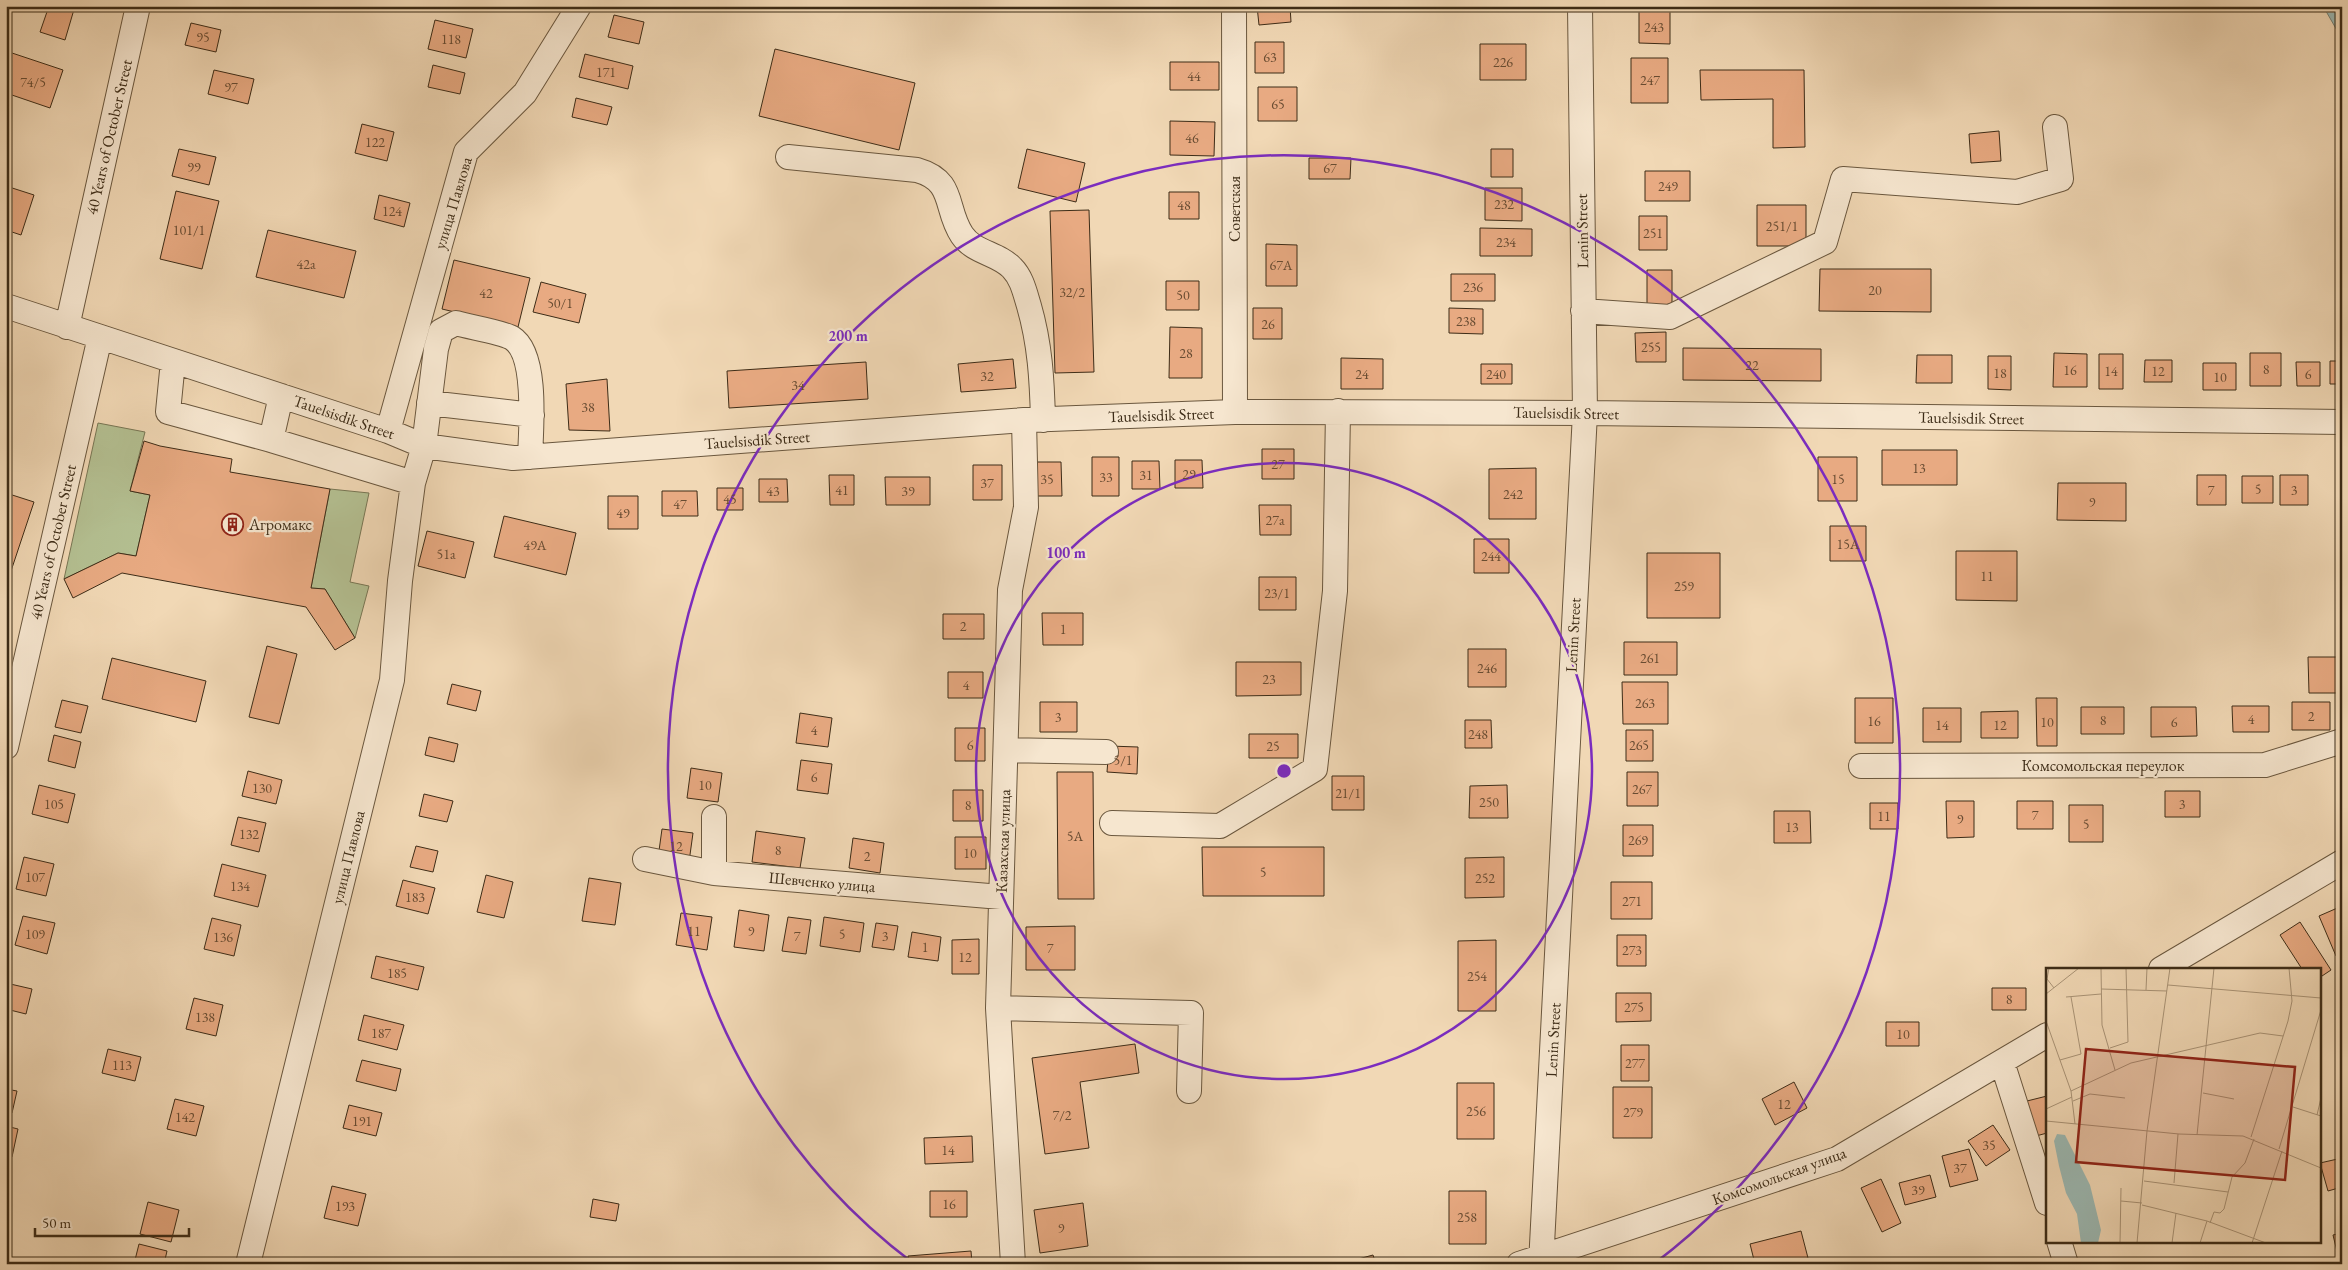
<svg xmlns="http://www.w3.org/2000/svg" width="2348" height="1270" viewBox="0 0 2348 1270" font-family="'EB Garamond',serif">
<rect width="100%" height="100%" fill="#f1d8b5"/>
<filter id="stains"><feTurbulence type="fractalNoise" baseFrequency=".004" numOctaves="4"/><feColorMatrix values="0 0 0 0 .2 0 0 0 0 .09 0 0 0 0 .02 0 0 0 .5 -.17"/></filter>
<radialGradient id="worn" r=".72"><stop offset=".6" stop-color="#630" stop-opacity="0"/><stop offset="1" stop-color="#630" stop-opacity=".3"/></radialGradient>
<path fill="#b4c092" stroke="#787654" d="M98 423 145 432 130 491 150 495 136 556 118 553 64 579Z
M330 489 369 493 350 582 369 586 355 638 325 589 311 588Z"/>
<path fill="#9cb9b3" stroke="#768175" d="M2323 6H2342V39Z"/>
<path fill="#e8aa82" stroke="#3d2c17" d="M49 6H75L65 40 40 32Z
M1257 6H1290L1291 22 1259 25Z
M1639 11H1670V44L1639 43Z
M614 15 644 22 639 44 608 37Z
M435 20 473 29 466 58 428 49Z
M191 23 221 30 216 52 185 45Z
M1255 42H1284V73H1255Z
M1480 44H1526V80H1480Z
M775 49 915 83 899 150 759 116Z
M6 51 63 70 50 108 6 93Z
M585 54 633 66 628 89 579 77Z
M1631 58H1668V103H1631Z
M1170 62H1219V90H1170Z
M433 65 465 73 460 94 428 87Z
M214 70 254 79 248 104 208 94Z
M1700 70H1804L1805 147 1773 148V99L1701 100Z
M1258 87H1297V121H1258Z
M576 98 612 107 607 125 572 117Z
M1170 121 1215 122 1214 156 1170 155Z
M362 124 394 132 387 161 355 153Z
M1999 131 2001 161 1971 163 1969 134Z
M179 149 216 157 209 185 172 176Z
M1027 149 1085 163 1076 202 1018 188Z
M1491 149H1513V177H1491Z
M1309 158H1351L1350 179H1309Z
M1645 171H1690V201H1645Z
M6 186 34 195 21 235 6 230Z
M1485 188H1522V221L1485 220Z
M176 191 219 201 202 269 160 259Z
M1169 192H1199V219H1169Z
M379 195 410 203 404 227 374 219Z
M1757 205H1806V246H1757Z
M1089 210 1094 372 1055 373 1050 211Z
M1639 216H1667V250H1639Z
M1480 228 1532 229V256H1480Z
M268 230 356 251 344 298 256 277Z
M1266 244 1297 245V286H1266Z
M454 260 530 278 518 327 442 309Z
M1820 269H1931V312L1819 311Z
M1647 270H1672V312L1647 311Z
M1451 274H1495V301H1451Z
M1166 281H1199V310H1166Z
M541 282 586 294 579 323 533 312Z
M1253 308H1282V339H1253Z
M1449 308 1483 309V334L1449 333Z
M1170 327 1202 328V378H1169Z
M1666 332V362H1636L1635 333Z
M1683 348 1821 349V381L1683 380Z
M2054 353 2087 354V387H2053Z
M2250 353H2281V386H2250Z
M2099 354H2123V389H2099Z
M1917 355H1952V383H1916Z
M1988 356H2011V390L1988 389Z
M1341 358 1383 359V389H1341Z
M1013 359 1016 388 961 392 958 364Z
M2145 360H2172V382H2144Z
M2330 361H2342V384H2330Z
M866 362 868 399 729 408 727 371Z
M2296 362H2320V386H2297Z
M2203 363H2236V390H2203Z
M1481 364H1512V384H1481Z
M607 379 610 431 569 430 566 384Z
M144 441 160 446 232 459 230 472 330 489 311 588 325 589 355 638 335 650 306 607 122 573 73 598 64 579 118 553 136 556 150 495 130 491Z
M1262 449H1294V479H1262Z
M1882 450H1957V485H1882Z
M1092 457H1119V496H1092Z
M1818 457H1857V501H1818Z
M1175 460H1202L1203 488H1175Z
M1132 461H1159L1160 489H1132Z
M1033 462H1061L1062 496H1033Z
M973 465H1002V500H973Z
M1536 468V519H1489V469Z
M829 475H854V505H830Z
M2197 475H2226V505H2197Z
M2280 475H2308V505H2280Z
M2242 476H2273V503H2242Z
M885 477H930V505H886Z
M759 479H787L788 502H759Z
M2058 483H2126V521L2057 520Z
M717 488H743V510H717Z
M662 491H697L698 516H662Z
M6 493 34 502 6 586Z
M608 496H638V529H608Z
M1259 505H1291V535H1260Z
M504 516 576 533 566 575 494 557Z
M1830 526H1866V561H1830Z
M427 531 474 542 465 578 418 566Z
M1474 539H1509V573H1474Z
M1956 551H2017V601L1956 600Z
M1647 553H1720V618H1647Z
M1259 577H1296V610H1259Z
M1042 613H1083V645H1043Z
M943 614H984V639H943Z
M1624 642H1677V675H1624Z
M267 646 297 654 279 724 249 717Z
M1468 649H1506V687H1468Z
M2308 657H2342V693H2309Z
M112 658 206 681 196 722 102 699Z
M1236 662H1301V695L1236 696Z
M948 672H983V698H948Z
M1622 682H1668V724H1623Z
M452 684 481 691 476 711 447 704Z
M1855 698H1893V743H1855Z
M2036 698H2057V746H2037Z
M62 700 88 706 81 733 55 727Z
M1040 702H1077V732H1040Z
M2292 702H2330V730H2292Z
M2232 706H2269V732H2233Z
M2081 707H2124V734H2081Z
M2151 707H2196L2197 736 2151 737Z
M1923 708H1961V742H1923Z
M2018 711V738H1981V712Z
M800 713 832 718 828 747 796 743Z
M1465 720H1491L1492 748H1465Z
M955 728H985V761H955Z
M1626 730H1653V761H1626Z
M1249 734H1298V758H1249Z
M54 735 81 742 75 768 48 761Z
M429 737 458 744 454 762 425 755Z
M1109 746 1138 747 1137 774 1107 772Z
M801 760 832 764 828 794 797 790Z
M691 768 722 773 718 802 687 798Z
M248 771 282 780 276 804 242 796Z
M1057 772H1093L1094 899H1058Z
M1627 772H1658V806H1627Z
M1332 776H1364V810H1332Z
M39 785 75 794 68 823 32 814Z
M1507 785 1508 818H1469L1470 786Z
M953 790H983V821H953Z
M2165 791H2200V817H2165Z
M424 794 453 801 447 822 419 816Z
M1946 801H1974V837L1947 838Z
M2017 801H2053V829H2017Z
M1870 803H1898V829H1870Z
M2069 805H2103V842H2069Z
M1774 811H1810L1811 843H1774Z
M238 817 266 823 259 852 231 845Z
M1623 825H1653V856H1623Z
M662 829 693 833 689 862 658 858Z
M756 831 805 838 800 868 752 862Z
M955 837H986V869H955Z
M853 838 884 843 880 873 849 868Z
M416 846 438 851 433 872 410 867Z
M1202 847H1324V896H1203Z
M24 857 54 864 46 896 16 889Z
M1504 857V897L1465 898V858Z
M222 864 266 875 258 907 214 896Z
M486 875 513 882 504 918 477 912Z
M589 878 621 883 615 925 582 921Z
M403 880 435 888 428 914 396 906Z
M1611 882H1652V919H1611Z
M2342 906V954L2336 956 2319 916Z
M739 910 769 915 764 951 734 947Z
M681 913 712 917 707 950 676 945Z
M23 916 55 923 47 954 15 945Z
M788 917 811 920 806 954 782 951Z
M824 917 864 923 860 952 820 946Z
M212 918 241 925 234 956 204 949Z
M2300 922 2331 970 2319 978V969H2302L2280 935Z
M876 923 898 926 894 950 872 947Z
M1075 926V970H1026V927Z
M912 932 941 937 938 961 908 957Z
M1617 935H1646V966H1617Z
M979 939V974H952V940Z
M1496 940V1011H1458V941Z
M376 956 424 967 418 990 371 978Z
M6 983 32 989 26 1014 6 1009Z
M1992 988H2026V1010H1992Z
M1616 993H1651V1021L1616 1022Z
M194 998 223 1005 216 1036 186 1029Z
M364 1015 404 1025 397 1050 358 1040Z
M1886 1022H1919V1046H1886Z
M1135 1044 1139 1073 1080 1082 1089 1148 1045 1154 1032 1058Z
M1621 1045H1649V1081H1621Z
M108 1049 141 1057 135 1081 102 1073Z
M362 1060 401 1069 396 1091 356 1081Z
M1794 1082 1807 1108 1775 1125 1762 1099Z
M1457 1083H1494V1139H1457Z
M1613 1087H1652V1138H1613Z
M6 1089 17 1091 12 1113 6 1111Z
M2047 1096V1133L2036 1136 2027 1101Z
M175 1099 204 1106 196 1136 167 1129Z
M349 1105 382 1113 376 1136 343 1128Z
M1993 1125 2010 1150 1986 1166 1968 1141Z
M6 1126 18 1129 12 1157 6 1156Z
M972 1136 973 1162 925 1164 924 1138Z
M1969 1149 1978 1180 1950 1187 1942 1156Z
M2342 1158V1187L2328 1191 2320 1163Z
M1930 1175 1936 1197 1905 1205 1899 1183Z
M1881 1179 1901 1223 1882 1232 1861 1188Z
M332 1186 366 1194 358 1226 324 1218Z
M930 1191H967V1217H930Z
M1449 1191H1486V1244H1449Z
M593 1199 619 1204 616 1221 590 1217Z
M148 1202 179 1210 171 1242 140 1234Z
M1083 1203 1088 1246 1040 1253 1034 1210Z
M1801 1231 1808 1258 1787 1264H1755L1750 1244Z
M2342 1233V1264H2340L2333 1235Z
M139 1244 167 1251 164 1264H134Z
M971 1251 972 1264H909L908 1256Z
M1373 1255 1376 1264H1340Z
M634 1260 658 1261V1264H634Z
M840 1260 868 1261V1264H840Z"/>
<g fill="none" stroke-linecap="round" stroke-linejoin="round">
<defs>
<path id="minor" d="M1234 6 1235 412
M788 157 917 170C956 181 944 208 962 235 974 253 998 253 1012 268 1022 278 1025 293 1029 306 1040 344 1042 380 1043 420
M6 306 388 431 424 446 513 458 1024 420 1235 412 1585 413 2342 422
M1583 311 1670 317 1825 242 1843 179 2017 192 2061 179 2055 127
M67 327 138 6
M173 361 168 412 271 440 413 483
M429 403 532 415
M388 431 466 152 525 93 579 6
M271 440 281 396
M6 747 100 337
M1006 750 1106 752
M1861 766 2265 765 2342 741
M714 817V873
M1112 823 1220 826 1315 769 1335 591 1338 411
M645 859 714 873 1001 897
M2161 969 2342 862
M998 1008 1191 1013 1189 1091
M2002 1062 2047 1203
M2059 1241 2066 1264
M248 1264 392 680 400 581 413 483 424 446 436 349 441 331 456 323C469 327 502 332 512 338 538 354 531 430 530 457
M1013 1264 998 1008 1010 590 1026 507 1024 420
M1519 1264 1837 1159 2047 1035
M1541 1264 1585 413 1580 6"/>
</defs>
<use href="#minor" stroke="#6a573e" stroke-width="26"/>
<use href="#minor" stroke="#f6e6cf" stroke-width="24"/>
</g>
<g fill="none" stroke="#7b2cbf" stroke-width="2.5">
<circle cx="1284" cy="771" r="308"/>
<path d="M913 1263A616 616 0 1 1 1655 1263"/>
</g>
<defs>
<symbol id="building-ring" viewBox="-11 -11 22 22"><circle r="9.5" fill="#f6e6cf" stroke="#8f2418" stroke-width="1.5"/><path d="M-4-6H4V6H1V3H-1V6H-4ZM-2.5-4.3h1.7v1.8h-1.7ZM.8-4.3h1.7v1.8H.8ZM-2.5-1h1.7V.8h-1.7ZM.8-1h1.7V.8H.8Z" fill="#8f2418"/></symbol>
</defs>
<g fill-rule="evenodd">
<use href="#building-ring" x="220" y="512" width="25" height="25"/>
</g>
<g text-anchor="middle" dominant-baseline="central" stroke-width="4.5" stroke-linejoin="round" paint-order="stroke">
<g font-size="14" fill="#684c32">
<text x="1654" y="27">243</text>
<text x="203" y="37">95</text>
<text x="451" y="39">118</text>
<text x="1270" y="57">63</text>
<text x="1503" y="62">226</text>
<text x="606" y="72">171</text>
<text x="1194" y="76">44</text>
<text x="1650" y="80">247</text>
<text x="33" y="82">74/5</text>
<text x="231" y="87">97</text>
<text x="1278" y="104">65</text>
<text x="1192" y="138">46</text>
<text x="375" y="142">122</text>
<text x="194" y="167">99</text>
<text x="1330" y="168">67</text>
<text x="1668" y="186">249</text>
<text x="1504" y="204">232</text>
<text x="1184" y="205">48</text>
<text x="392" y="211">124</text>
<text x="1782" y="226">251/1</text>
<text x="189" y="230">101/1</text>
<text x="1653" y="233">251</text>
<text x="1506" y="242">234</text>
<text x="306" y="264">42а</text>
<text x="1281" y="265">67А</text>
<text x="1473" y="287">236</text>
<text x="1875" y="290">20</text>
<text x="1072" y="292">32/2</text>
<text x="486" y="293">42</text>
<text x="1183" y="295">50</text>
<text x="560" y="303">50/1</text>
<text x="1466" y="321">238</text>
<text x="1268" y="324">26</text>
<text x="1651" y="347">255</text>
<text x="1186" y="353">28</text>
<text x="1752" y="365">22</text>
<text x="2266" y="369">8</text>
<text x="2070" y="370">16</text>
<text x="2111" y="371">14</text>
<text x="2158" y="371">12</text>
<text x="2000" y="373">18</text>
<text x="1362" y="374">24</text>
<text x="1496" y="374">240</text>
<text x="2308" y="374">6</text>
<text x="987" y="376">32</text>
<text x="2220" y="377">10</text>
<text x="798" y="385">34</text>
<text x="588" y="407">38</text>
<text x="1278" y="464">27</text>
<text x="1919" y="468">13</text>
<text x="1189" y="474">29</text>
<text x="1146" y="475">31</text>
<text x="1106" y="477">33</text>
<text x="1047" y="479">35</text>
<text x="1838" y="479">15</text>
<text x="987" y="483">37</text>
<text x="2258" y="489">5</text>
<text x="842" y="490">41</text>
<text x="2211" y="490">7</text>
<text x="2294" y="490">3</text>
<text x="773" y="491">43</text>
<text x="908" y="491">39</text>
<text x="1513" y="494">242</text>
<text x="730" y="499">45</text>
<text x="2092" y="502">9</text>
<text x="680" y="504">47</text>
<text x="623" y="513">49</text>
<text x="1275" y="520">27а</text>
<text x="1848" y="544">15А</text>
<text x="535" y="545">49А</text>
<text x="446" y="554">51а</text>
<text x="1491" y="556">244</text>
<text x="1987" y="576">11</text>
<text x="1684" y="586">259</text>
<text x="1277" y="593">23/1</text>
<text x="963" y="626">2</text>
<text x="1063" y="629">1</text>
<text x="1650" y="658">261</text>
<text x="1487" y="668">246</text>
<text x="1269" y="679">23</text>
<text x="966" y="685">4</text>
<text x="1645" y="703">263</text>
<text x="2311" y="716">2</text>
<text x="1058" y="717">3</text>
<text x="2251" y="719">4</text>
<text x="2103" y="720">8</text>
<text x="1874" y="721">16</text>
<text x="2047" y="722">10</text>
<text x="2174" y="722">6</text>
<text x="1942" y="725">14</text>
<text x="2000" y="725">12</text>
<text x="814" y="730">4</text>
<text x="1478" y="734">248</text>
<text x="970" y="745">6</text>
<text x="1639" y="745">265</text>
<text x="1273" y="746">25</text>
<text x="1123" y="760">5/1</text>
<text x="814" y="777">6</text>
<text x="705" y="785">10</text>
<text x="262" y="788">130</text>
<text x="1642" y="789">267</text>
<text x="1348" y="793">21/1</text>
<text x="1489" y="802">250</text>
<text x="54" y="804">105</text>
<text x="2182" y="804">3</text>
<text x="968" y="805">8</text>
<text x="2035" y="815">7</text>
<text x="1884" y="816">11</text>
<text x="1960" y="819">9</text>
<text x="2086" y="824">5</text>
<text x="1792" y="827">13</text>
<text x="249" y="834">132</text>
<text x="1075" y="836">5А</text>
<text x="1638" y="840">269</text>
<text x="676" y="846">12</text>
<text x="778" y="850">8</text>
<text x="970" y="853">10</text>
<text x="867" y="856">2</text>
<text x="1263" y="872">5</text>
<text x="35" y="877">107</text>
<text x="1485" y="878">252</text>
<text x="240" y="886">134</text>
<text x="415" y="897">183</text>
<text x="1632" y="901">271</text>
<text x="694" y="931">11</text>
<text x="751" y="931">9</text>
<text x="35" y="934">109</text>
<text x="842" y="934">5</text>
<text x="797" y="936">7</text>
<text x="885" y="936">3</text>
<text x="223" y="937">136</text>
<text x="925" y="947">1</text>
<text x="1050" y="948">7</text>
<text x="1632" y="950">273</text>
<text x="965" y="957">12</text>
<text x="397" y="973">185</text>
<text x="1477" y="976">254</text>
<text x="2009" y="999">8</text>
<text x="1634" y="1007">275</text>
<text x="205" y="1017">138</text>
<text x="381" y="1033">187</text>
<text x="1903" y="1034">10</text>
<text x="1635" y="1063">277</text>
<text x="122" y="1065">113</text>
<text x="1784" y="1104">12</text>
<text x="1476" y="1111">256</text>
<text x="1633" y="1112">279</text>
<text x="1062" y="1115">7/2</text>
<text x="185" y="1117">142</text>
<text x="362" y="1121">191</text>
<text x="1989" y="1145">35</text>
<text x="948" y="1150">14</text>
<text x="1960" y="1168">37</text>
<text x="1918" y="1190">39</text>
<text x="949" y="1204">16</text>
<text x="345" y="1206">193</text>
<text x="1467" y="1217">258</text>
<text x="1061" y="1228">9</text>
</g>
<g font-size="16" fill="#3d2c17" stroke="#f6e6cf">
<text transform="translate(109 137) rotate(-77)">40 Years of October Street</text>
<text transform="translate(453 203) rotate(-73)">улица Павлова</text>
<text transform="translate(1234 209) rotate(-90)">Советская</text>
<text transform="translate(1582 231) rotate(-91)">Lenin Street</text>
<text transform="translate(1566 413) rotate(1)">Tauelsisdik Street</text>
<text transform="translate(1161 415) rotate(-2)">Tauelsisdik Street</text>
<text transform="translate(344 417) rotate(19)">Tauelsisdik Street</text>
<text transform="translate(1971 418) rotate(1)">Tauelsisdik Street</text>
<text transform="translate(757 440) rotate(-4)">Tauelsisdik Street</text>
<text transform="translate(53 542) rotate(-77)">40 Years of October Street</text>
<text transform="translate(1573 635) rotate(-87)">Lenin Street</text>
<text x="2103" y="765">Комсомольская переулок</text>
<text transform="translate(1003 841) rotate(-88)">Казахская улица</text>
<text transform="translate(348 857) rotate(-76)">улица Павлова</text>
<text transform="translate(822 882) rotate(5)">Шевченко улица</text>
<text transform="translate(1553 1040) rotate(-87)">Lenin Street</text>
<text transform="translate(1779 1176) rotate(-20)">Комсомольская улица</text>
</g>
<g font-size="16" fill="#3d2c17" stroke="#f6e6cf" text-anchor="start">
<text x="249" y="524">Агромакс</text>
</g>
</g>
<g transform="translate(2046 968)">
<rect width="275" height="275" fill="#f1d8b5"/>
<path d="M11 166 19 167 44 217 55 262 52 275H35L31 246 20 225 13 198 8 173Z" fill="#9cb9b3"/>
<path fill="none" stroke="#a99376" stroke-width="1" d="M3 0 1 11 8 20M55 0 56 57 69 102M122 17 275 30M55 21 121 23M100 22 101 0M0 26 33 0M20 29 55 26M0 53 25 123 29 156M64 80 82 74 80 0M14 92 35 86 25 29M25 123 85 95 214 65 237 68M157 125 188 131M27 133 44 126 79 130M247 139 275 148M0 141 26 129M271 147 275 130M0 153 133 166 197 168 275 200M151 167 168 0M205 169 242 53 246 33 243 0M233 181 275 42M98 213 182 224M128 215 132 166M75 233 96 235M96 237 161 253 220 275M164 255 168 244 174 245 178 241 186 209 199 195 208 171M74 275 75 220M91 275 101 163 124 0M126 275 130 245M154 275 161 253M206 275 236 183"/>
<path fill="#8f2418" fill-opacity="0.15" stroke="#8f2418" stroke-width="2.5" d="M40 81 249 99 239 212 30 194Z"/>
<rect width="275" height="275" fill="none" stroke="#3d2c17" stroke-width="2.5"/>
</g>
<circle cx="1284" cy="771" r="8" fill="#7b2cbf" stroke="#f6e6cf" stroke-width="2.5"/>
<g font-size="15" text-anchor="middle" font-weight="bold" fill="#7b2cbf" stroke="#f6e6cf" stroke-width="4.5" stroke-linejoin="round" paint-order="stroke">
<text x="848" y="341">200 m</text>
<text x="1066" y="558">100 m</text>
</g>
<rect width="2348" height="1270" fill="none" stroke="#f1d8b5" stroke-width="25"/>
<rect x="8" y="8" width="2333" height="1255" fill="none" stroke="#3d2c17" stroke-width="2.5"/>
<rect x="12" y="12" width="2323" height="1245" fill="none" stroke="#3d2c17"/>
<path d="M35 1228v8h154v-8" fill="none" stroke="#3d2c17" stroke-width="2.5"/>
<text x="42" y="1228" font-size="15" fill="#3d2c17" stroke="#f6e6cf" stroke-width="4" paint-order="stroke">50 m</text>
<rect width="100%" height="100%" filter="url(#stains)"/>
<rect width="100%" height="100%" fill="url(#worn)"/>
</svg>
